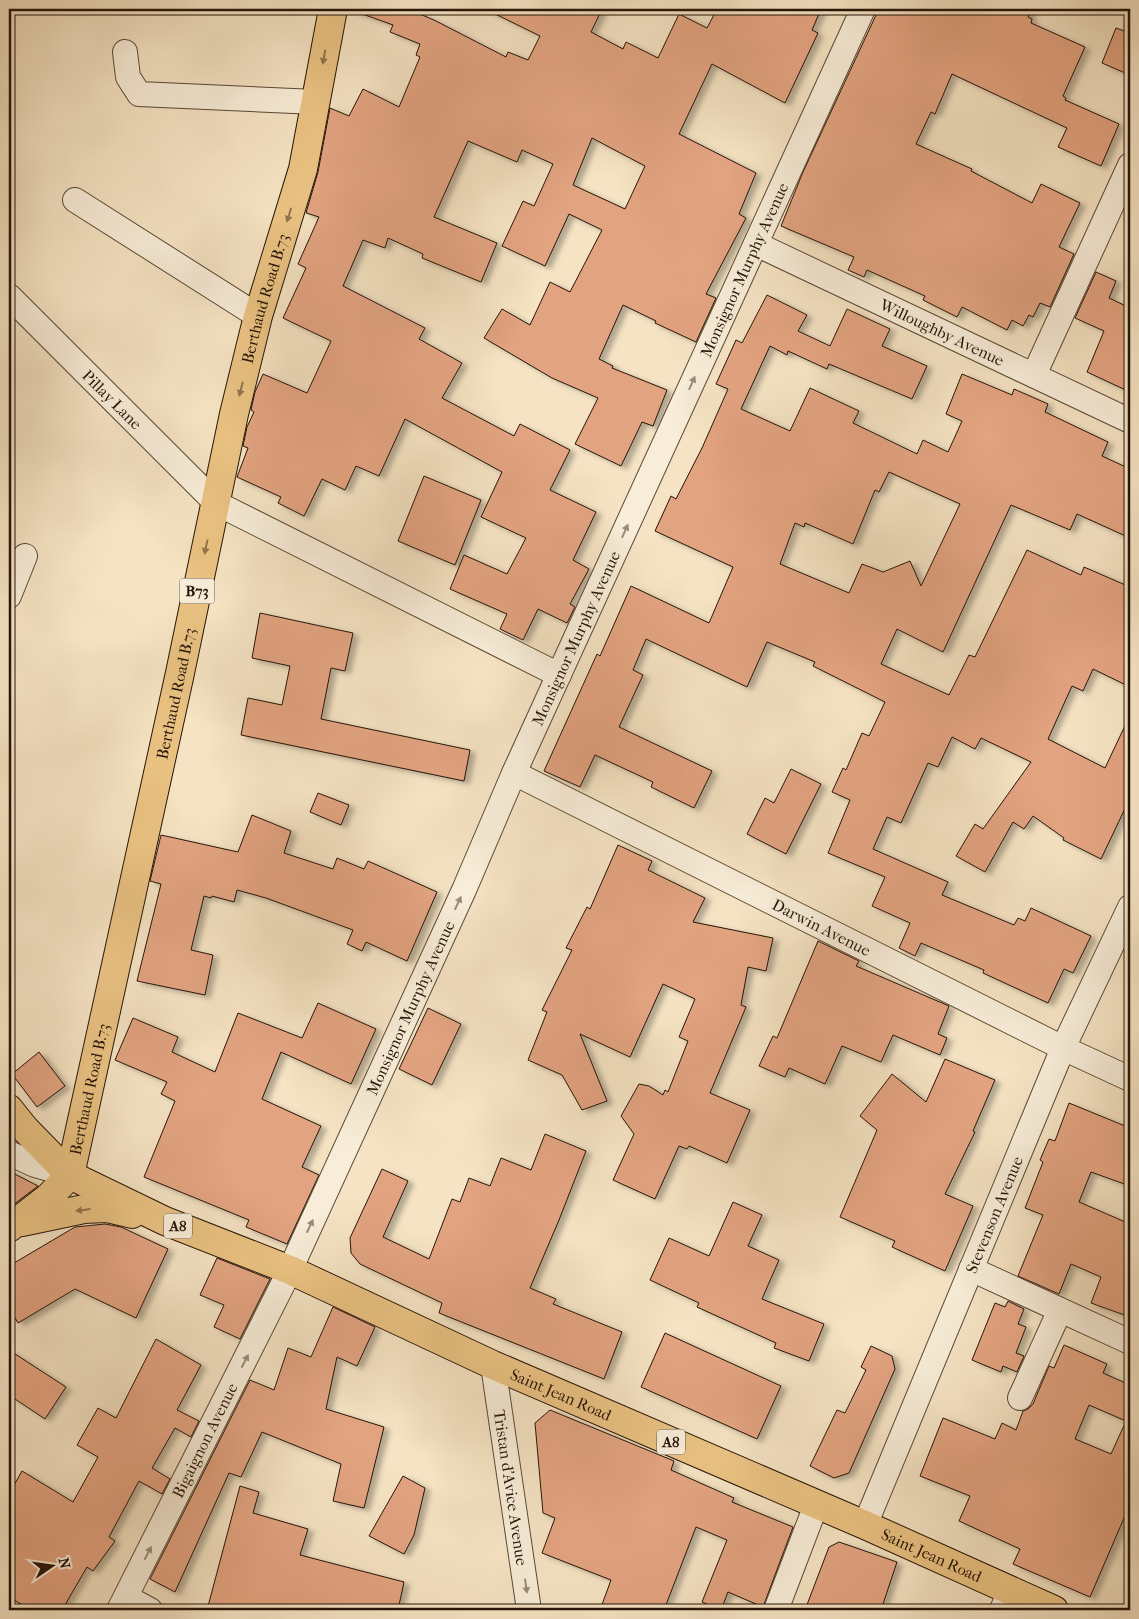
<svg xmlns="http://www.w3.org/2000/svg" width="1139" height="1619" viewBox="0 0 1139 1619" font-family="'IM FELL French Canon',serif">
<defs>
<filter id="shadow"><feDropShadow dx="5.5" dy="3" stdDeviation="2.5" flood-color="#0004"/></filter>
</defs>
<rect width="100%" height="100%" fill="#f5e3c3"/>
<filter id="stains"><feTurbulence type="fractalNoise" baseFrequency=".004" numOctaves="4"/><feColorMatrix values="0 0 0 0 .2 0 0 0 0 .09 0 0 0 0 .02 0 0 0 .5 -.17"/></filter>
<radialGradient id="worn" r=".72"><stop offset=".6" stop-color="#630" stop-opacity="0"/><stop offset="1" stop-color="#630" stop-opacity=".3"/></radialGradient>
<path fill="#e2a380" stroke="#251408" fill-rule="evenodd" filter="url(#shadow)" d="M354 9H408L434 20 506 57 508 52 528 60 540 36 485 9H602L591 32 623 49 626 42 658 58 679 14 707 28 717 9H821L812 30 818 33 785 103 712 64 679 134 756 173 739 214 746 218 706 294 716 298 696 342 655 323 656 321 623 305 599 359 613 366 612 368 667 390 653 426 642 422 621 466 575 444 598 398 552 378 484 338 502 309 530 325 550 282 570 292 602 230 569 214 545 266 502 246 523 201 534 206 553 164 522 150 517 162 468 141 434 217 497 243 481 282 422 258 423 254 388 238 385 248 363 240 343 286 425 328 419 339 462 363 442 398 514 436 520 424 570 450 550 490 596 512 573 560 589 569 570 604 575 607 567 623 538 609 523 640 500 629 507 614 450 589 464 555 507 574 526 538 481 517 502 472 405 419 379 476 356 466 345 490 322 479 304 516 278 503 281 497 237 477 248 448 243 446 247 427 254 412 251 410 255 392 263 374 307 393 331 341 283 318 306 268 298 264 319 217 306 213 318 172 330 108 349 116 363 89 399 107 420 57 416 55 420 44 390 32 393 25 354 11ZM592 138 645 166 625 209 573 185Z
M877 9H1032L1028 17 1032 19 1031 23 1085 47 1063 96 1066 98 1065 100 1119 124 1101 166 1058 147 1067 128 952 74 935 114 931 112 916 144 972 169 971 171 1032 203 1041 184 1080 203 1059 247 1074 254 1050 307 1040 303 1033 317 1029 315 1023 326 1012 320 1007 330 962 307 957 317 923 300 925 296 867 270 864 277 848 270 854 257 781 226 803 172 876 15Z
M1116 28 1130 33V75L1102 63Z
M1096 272 1116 281 1109 298 1130 308V392L1087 372 1104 331 1075 318Z
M767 295 807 315 798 331 830 346 847 309 890 329 882 346 927 366 912 399 829 364 827 369 788 351 787 355 770 346 741 409 790 431 810 388 859 411 853 423 917 454 923 440 948 452 962 421 946 414 962 374 1012 395 1014 389 1048 404 1045 412 1108 442 1102 456 1130 469V538L1077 514 1070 530 1011 505 943 652 897 629 881 664 949 695 969 655 975 657 1027 550 1081 575 1084 567 1130 587V687L1093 669 1083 691 1072 686 1048 739 1105 768 1130 715V798L1101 859 1063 840 1064 838 1033 816 1024 829 1013 822 985 872 956 856 975 824 983 829 1031 762 981 738 975 749 952 737 938 767 928 763 901 823 887 817 873 849 948 882 942 895 1014 925 1018 918 1025 921 1031 908 1091 936 1073 973 1064 969 1048 1003 983 973 984 970 921 943 915 956 899 948 910 923 872 906 885 877 828 853 850 800 832 792 843 768 846 770 862 733 869 736 885 702 813 666 815 662 767 642 747 687 646 639 633 670 643 675 619 727 712 771 694 808 651 787 653 782 595 755 580 787 544 771 597 654 600 656 631 586 709 623 733 567 655 531 671 496 676 499 702 448 728 389 716 384 736 340 742 343ZM889 472 960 504 921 586 910 561 883 572 862 564 849 593 780 564 795 523 804 527 805 523 853 544 875 490 879 492Z
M424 476 481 500 455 565 398 541Z
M260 613 353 633 345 671 331 668 321 719 470 750 464 781 241 735 248 698 282 705 290 666 252 658Z
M791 769 821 784 786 854 747 834 765 798 774 803Z
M318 793 349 805 341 825 310 812Z
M252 815 291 831 284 853 333 869 337 858 364 869 368 861 437 892 407 961 366 942 362 951 347 944 353 930 266 898 237 890 234 902 212 896 211 898 204 896 191 950 213 955 205 995 137 981 161 884 150 881 161 835 238 852Z
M618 845 652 861 648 870 705 898 693 922 773 938 766 971 748 967 741 1005 746 1007 710 1093 750 1110 727 1163 689 1146 687 1149 679 1146 655 1199 613 1180 634 1134 621 1116 639 1084 649 1086 663 1095 665 1090 668 1092 688 1041 679 1037 695 999 663 984 630 1057 580 1034 607 1101 582 1110 562 1075 528 1060 547 1012 542 1010 572 950 566 948 587 907 590 909Z
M818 941 859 961 856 966 949 1006 938 1034 947 1038 940 1055 893 1035 881 1062 842 1046 825 1084 789 1068 785 1077 759 1066 773 1036 777 1038Z
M318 1003 376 1029 351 1084 281 1052 262 1099 321 1126 302 1167 319 1175 287 1244 246 1227 249 1220 144 1177 175 1101 161 1094 167 1082 115 1060 133 1018 178 1037 172 1052 215 1072 238 1013 302 1038Z
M428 1008 461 1024 432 1085 399 1069Z
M39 1052 65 1086 37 1107 12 1074Z
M945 1059 995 1080 973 1131 975 1132 945 1194 973 1206 945 1271 892 1247 895 1241 840 1217 877 1130 860 1116 892 1074 926 1102Z
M1069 1103 1130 1128V1186L1091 1172 1079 1202 1130 1224V1317L1091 1303 1101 1277 1071 1264 1059 1294 1018 1276 1043 1215 1025 1208 1043 1162 1040 1160 1049 1139 1055 1141Z
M545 1134 586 1151 559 1220 530 1288 556 1299 553 1304 622 1332 604 1379 439 1313 442 1303 360 1264 351 1253 350 1238 382 1169 408 1181 383 1237 429 1259 452 1199 460 1202 469 1178 490 1186 501 1158 531 1170Z
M9 1171 38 1186 9 1208Z
M733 1202 762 1215 748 1246 779 1260 762 1299 824 1324 809 1361 774 1348 776 1343 697 1307 699 1303 650 1280 669 1238 709 1256Z
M105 1224 121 1227 168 1249 136 1318 75 1289 18 1323 9 1308V1266L75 1227Z
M217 1258 270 1279 240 1339 214 1327 224 1305 200 1295Z
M1008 1301 1024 1309 1018 1324 1026 1327 1016 1353 1024 1356 1017 1372 1003 1366 1001 1372 972 1360 995 1303 1005 1307Z
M333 1307 375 1327 357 1366 337 1357 326 1409 384 1427 364 1508 333 1501 341 1464 262 1432 241 1477 229 1473 175 1592 150 1579 250 1380 274 1390 288 1348 311 1357Z
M665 1333 781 1386 757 1439 641 1387Z
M156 1339 201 1365 177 1410 199 1421 191 1437 175 1428 152 1468 170 1479 162 1494 139 1481 109 1537 115 1541 93 1571 87 1567 62 1610H31L9 1597V1494L22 1471 73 1502 98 1457 77 1445 98 1408 116 1418Z
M1064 1345 1107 1364 1103 1373 1130 1385V1504L1090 1597 1013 1564 1020 1549 959 1521 970 1496 920 1476 943 1418 995 1439 1002 1423 1016 1430 1023 1411 1028 1409 1033 1404 1049 1366 1054 1368ZM1089 1405 1126 1421 1111 1454 1075 1439Z
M871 1346 892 1356 895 1369 849 1473 834 1478 810 1466 837 1410 845 1413 866 1370 861 1367Z
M9 1350 66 1387 45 1419 9 1395Z
M550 1410 674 1461 671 1470 734 1498 732 1502 793 1527 763 1607 728 1592 721 1610 702 1602 727 1540 696 1527 664 1610H600L611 1580 542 1553 555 1518 543 1513 535 1423Z
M403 1476 425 1488 414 1535 404 1554 369 1536Z
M240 1486 259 1492 253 1513 308 1529 300 1555 404 1582 398 1610H207Z
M839 1542 897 1562 881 1610H805L829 1547Z"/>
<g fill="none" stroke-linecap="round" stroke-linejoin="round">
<defs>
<g id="minor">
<path d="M125 52 128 77 139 94 316 102"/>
<path d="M75 200 258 316"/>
<path id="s1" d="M756 244 1130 421"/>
<path id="s2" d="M9 296 216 503 559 675"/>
<path d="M1034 375 1130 165"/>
<path d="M9 596 25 556"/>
<path id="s3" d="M514 773 1063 1048 1130 1079"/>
<path d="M9 1153 35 1165 70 1175"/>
<path d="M971 1269 1130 1342"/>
<path id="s4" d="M493 1365 529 1610"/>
<path d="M1020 1398 1060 1310"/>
<path id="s5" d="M865 1525 1063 1048 1130 907"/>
<path d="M126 1597 150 1610"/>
<path id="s6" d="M119 1610 290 1270 464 890 514 773 863 9"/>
<path d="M776 1610 816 1505"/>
<path d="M1002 1610 1010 1590"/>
</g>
<g id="major">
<path id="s7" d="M9 1109 25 1129 70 1175 165 1221 290 1270 493 1365 865 1525 1054 1610"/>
<path d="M22 1222 84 1209 107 1208 132 1214"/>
<path id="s8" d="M9 1228 49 1197 70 1175 180 673 234 414 258 316 303 169 333 9"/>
</g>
</defs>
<use href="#minor" stroke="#594837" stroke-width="26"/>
<use href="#major" stroke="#251408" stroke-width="30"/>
<use href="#minor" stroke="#f8edd8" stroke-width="24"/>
<use href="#major" stroke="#eac282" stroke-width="28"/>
</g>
<defs><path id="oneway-solid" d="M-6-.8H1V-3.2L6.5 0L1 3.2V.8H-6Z" transform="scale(1.25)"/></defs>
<g fill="#91744b">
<use href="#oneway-solid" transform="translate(324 57) rotate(100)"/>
<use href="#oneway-solid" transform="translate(289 215) rotate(107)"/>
<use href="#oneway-solid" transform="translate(241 389) rotate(104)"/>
<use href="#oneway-solid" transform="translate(206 547) rotate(102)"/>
<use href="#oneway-solid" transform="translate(83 1210) rotate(173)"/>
</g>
<g fill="#998b7a">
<use href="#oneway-solid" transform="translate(692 383) rotate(-66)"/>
<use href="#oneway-solid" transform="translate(625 531) rotate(-66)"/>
<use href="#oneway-solid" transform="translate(458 903) rotate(-65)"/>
<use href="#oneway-solid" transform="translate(310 1226) rotate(-65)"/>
<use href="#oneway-solid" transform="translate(245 1361) rotate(-63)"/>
<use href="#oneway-solid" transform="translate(148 1553) rotate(-63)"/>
<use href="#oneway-solid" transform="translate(526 1586) rotate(82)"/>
</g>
<g text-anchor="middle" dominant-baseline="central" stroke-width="4" stroke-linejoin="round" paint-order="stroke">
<g fill="#f8edd8" stroke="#645546" stroke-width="1">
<rect x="179.5" y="578.5" width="35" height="25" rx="4"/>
<rect x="164" y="1213.5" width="28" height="25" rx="4"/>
<rect x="657" y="1429.5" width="28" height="25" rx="4"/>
</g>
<g font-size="15" font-weight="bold" fill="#251408">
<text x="197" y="591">B73</text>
<text x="178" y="1226">A8</text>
<text x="671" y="1442">A8</text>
</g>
<g font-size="16" fill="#251408" stroke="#f8edd8">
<text stroke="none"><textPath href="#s6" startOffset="1479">Monsignor Murphy Avenue</textPath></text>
<text stroke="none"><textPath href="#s8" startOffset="979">Berthaud Road B.73</textPath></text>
<text stroke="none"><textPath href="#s1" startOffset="206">Willoughby Avenue</textPath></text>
<text stroke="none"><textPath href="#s2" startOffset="146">Pillay Lane</textPath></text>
<text stroke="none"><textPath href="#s6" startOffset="1074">Monsignor Murphy Avenue</textPath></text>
<text stroke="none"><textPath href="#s8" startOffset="574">Berthaud Road B.73</textPath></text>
<text stroke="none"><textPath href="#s3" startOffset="344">Darwin Avenue</textPath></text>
<text stroke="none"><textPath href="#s6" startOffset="669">Monsignor Murphy Avenue</textPath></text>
<text stroke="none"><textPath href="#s8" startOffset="169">Berthaud Road B.73</textPath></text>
<text stroke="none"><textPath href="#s5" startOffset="336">Stevenson Avenue</textPath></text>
<text stroke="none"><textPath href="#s7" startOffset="628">Saint Jean Road</textPath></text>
<text stroke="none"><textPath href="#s6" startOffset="190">Bigaignon Avenue</textPath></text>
<text stroke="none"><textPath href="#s4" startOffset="124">Tristan d'Avice Avenue</textPath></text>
<text stroke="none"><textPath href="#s7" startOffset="1032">Saint Jean Road</textPath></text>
</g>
</g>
<rect width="1139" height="1619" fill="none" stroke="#f5e3c3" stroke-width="30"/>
<rect x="10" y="10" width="1119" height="1599" fill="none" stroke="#251408" stroke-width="2.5"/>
<rect x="15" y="15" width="1109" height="1589" fill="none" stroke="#251408"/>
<g transform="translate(52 1566) rotate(77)" stroke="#f8edd8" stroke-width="4" paint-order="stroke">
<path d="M0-4L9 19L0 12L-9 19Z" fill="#251408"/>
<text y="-8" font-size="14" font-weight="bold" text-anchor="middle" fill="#251408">N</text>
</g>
<rect width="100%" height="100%" filter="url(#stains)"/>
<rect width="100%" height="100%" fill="url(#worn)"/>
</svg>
